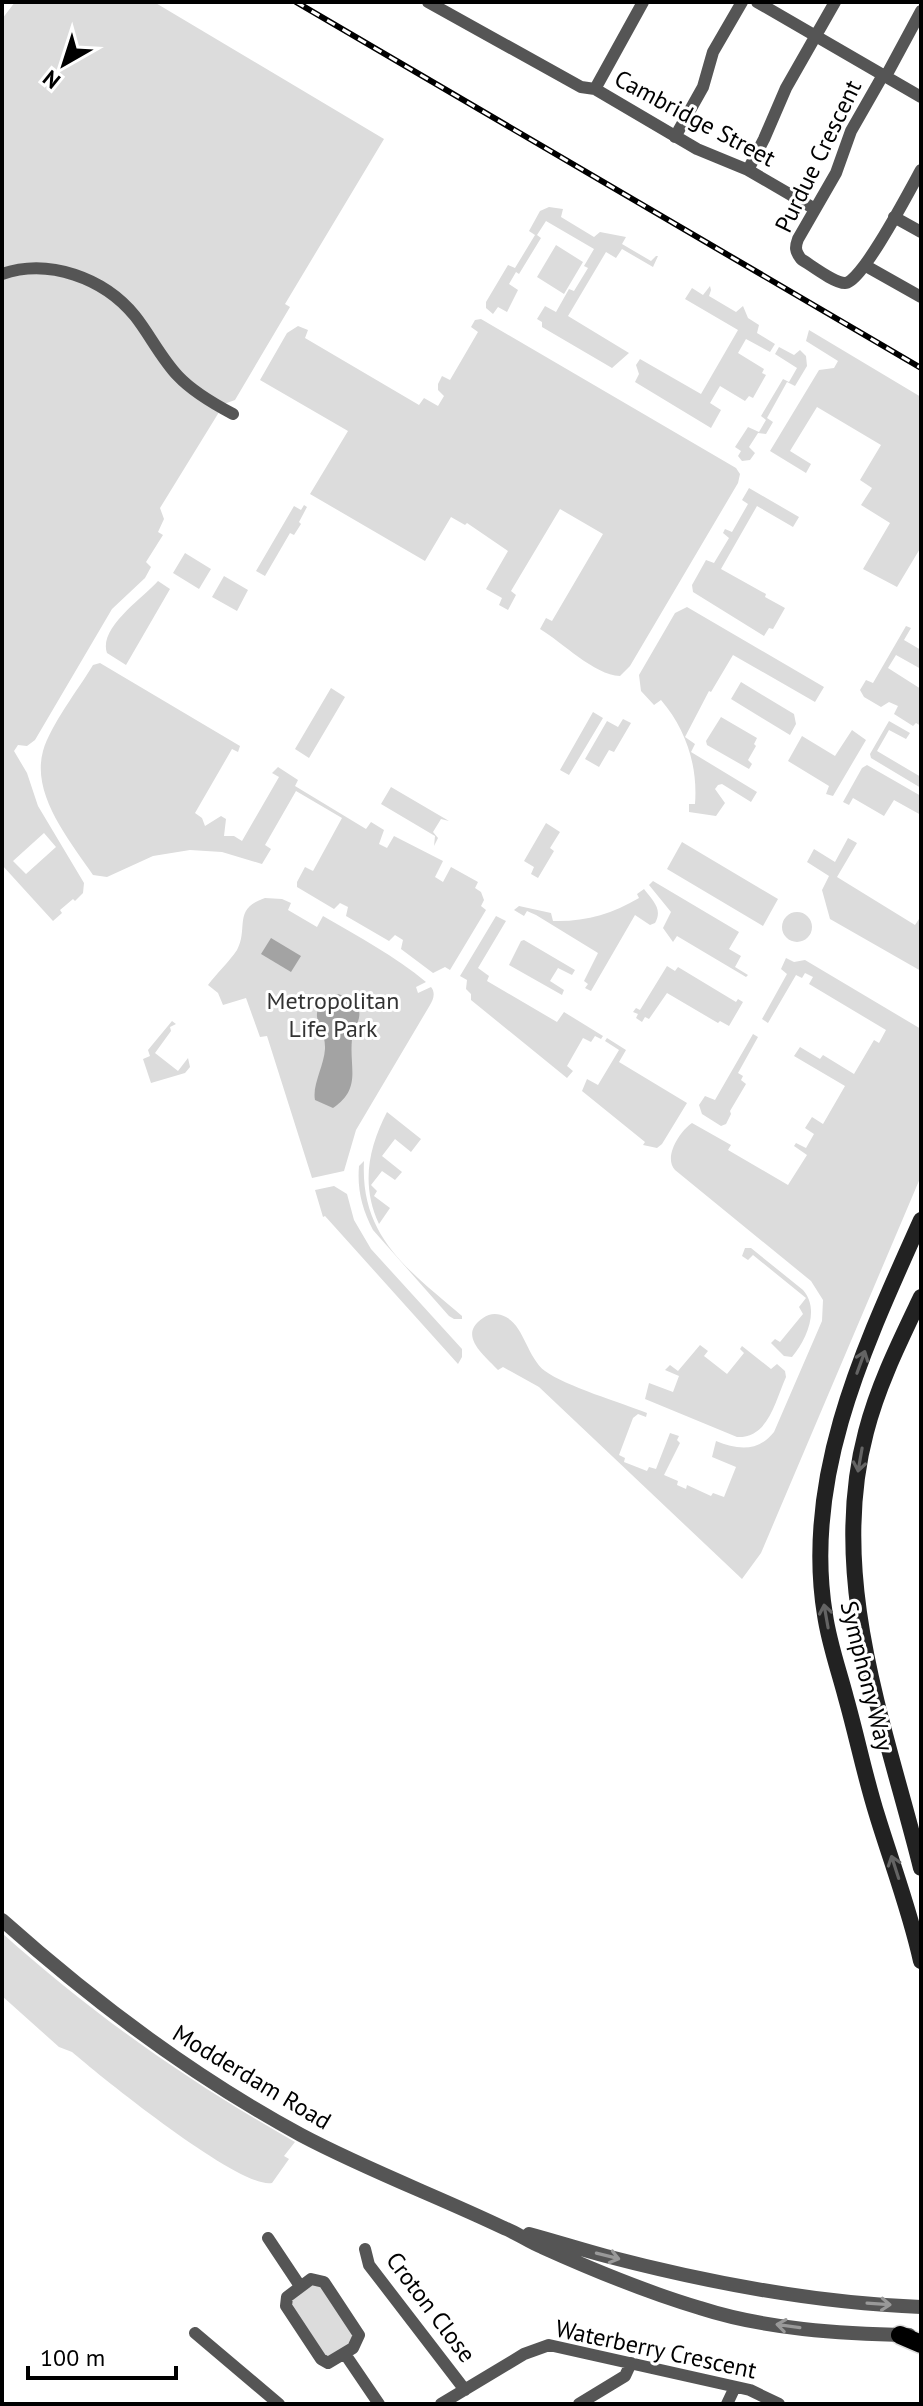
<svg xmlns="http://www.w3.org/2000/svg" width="923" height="2406" viewBox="0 0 923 2406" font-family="'PT Sans',sans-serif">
<rect width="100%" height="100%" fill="#fff"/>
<path fill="#dcdcdc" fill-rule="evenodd" d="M15 2H154L384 139 285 304 290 307 235 400 224 404 160 508 164 519 158 532 163 535 146 562 151 567 145 578 112 609 35 740 27 746 18 745 14 751 27 773 38 806 84 883 83 893 75 901 73 899 60 910 62 913 53 921 2 865V19ZM44 833 56 847 26 874 13 861Z
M549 207 563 209 561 217 594 237 600 232 626 237 622 244 651 261 656 256H658L653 267 622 249 616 258 606 252 568 316 629 353 612 368 542 327V322L537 319 545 306 556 312 569 289 574 291 588 268 584 266 594 249 546 221 537 235 541 238 519 274 516 272 509 284 518 290 507 312 498 307 493 314 486 308V302L508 265 515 268 535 235 529 231 540 211Z
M556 245 583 262 564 294 537 277Z
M710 286 711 290 709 296 736 312 743 306 748 318 759 325 757 333 775 344 770 352 746 339 738 353 764 369 762 373 766 375 753 398 749 396 745 401 720 386 710 403 721 410 711 428 635 382 639 374 636 365 640 359 701 394 738 330 685 299 692 288 703 295Z
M481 319 736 468 740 474 738 483 630 666 620 676C594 675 562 642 540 629L546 618 552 621 603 534 560 509 511 591 516 595 508 610 499 605 502 598 486 589 508 551 467 523 465 525 451 517 425 561 310 494 348 431 260 380 287 333 298 326 308 330 305 338 419 405 424 398 438 406 444 396 438 390V384L442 376 450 380 478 332 471 327 475 320Z
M809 330 921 397V547L897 587 863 569 890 523 861 505 872 488 860 480 881 445 817 407 790 451 811 464 806 473 770 451 819 370 834 368 838 361 806 341Z
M779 347 794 355 800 350 806 356 807 366 795 386 787 382 767 418 773 422 766 434 758 433 749 447 755 453 750 460 742 461 738 456 741 451 735 447 748 427 759 432 766 420 761 416 783 379 789 382 797 368 775 354Z
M749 488 799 517 793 527 757 506 721 569 766 594 765 597 785 608 773 629 769 628 764 636 693 592 692 585 706 560 714 563 729 538 723 533 725 529 732 532 748 504 742 500Z
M304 505 307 507 299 522 301 524 294 535 290 533 265 576 256 571 294 506 301 510Z
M185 553 211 569 199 589 173 573Z
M224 576 248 590 237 611 212 597Z
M158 581 170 589 126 665 107 653C98 628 143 598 158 581Z
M687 607 824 687 815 702 733 655 711 692 709 691 685 737 695 744 691 752 757 792 751 802 722 784 718 785 715 789 725 803 716 816 689 812V804H695C698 766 686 729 661 700L654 705 641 691 639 675 675 613Z
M906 626 911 628 904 640 921 650V669L896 655 888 668 921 689V726L916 723 913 726 894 714 898 706 889 702 881 707 864 697 860 690 866 680 873 683Z
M100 663 240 746 238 752 232 749 195 813 202 818 205 826 221 816 226 819 224 836H234L242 841 279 777 272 773 278 767 298 780 295 786 366 829 371 822 384 830 379 844 387 848 394 836 443 861 435 877 443 882 451 867 478 882 475 888 481 892 484 900 481 906 486 910 450 970 445 967 433 973 401 949 403 940 395 935 389 941 346 916 348 907 340 903 334 909 297 887V882L305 867 313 871 342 818 296 791 265 845 271 849 262 864 222 852 190 850 153 856 107 877 93 875C70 841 31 795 43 751 51 724 78 690 93 665Z
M741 682 794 714 796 724 790 735 731 699Z
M331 688 345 697 309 758 295 749Z
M593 712 603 718 569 775 560 770Z
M721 717 757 738 754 744 756 746 748 760 752 764 749 769 707 745 706 741Z
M623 719 631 723 614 752 609 750 599 767 585 759 607 721 618 727Z
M889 721 910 733 906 739 889 730 877 751 921 777V788L871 758 870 754Z
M852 730 866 740 833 796 826 794 829 786 788 761 802 736 835 756Z
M867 765 921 796V815L894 800 884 816 853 798 849 805 843 802 862 768Z
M391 787 449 821 441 819 433 832 438 838 434 846 435 836 381 804Z
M546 823 560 832 550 848 554 851 538 878 531 874 534 867 524 861Z
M848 838 857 843 837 877 915 925 921 916V971L830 919 822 890 829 876 807 862 814 849 835 862Z
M682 842 778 899 763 926 667 869Z
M653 881 739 932 729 949 741 956 735 967 748 975 746 977 677 936 673 942 663 928 671 912 649 885Z
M644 889C653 901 663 909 655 923L650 925 635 915 591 991 585 988 588 984 584 981 598 953 536 915 527 911 524 916 514 910 519 906 551 913 553 921C585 922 612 914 639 898L637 894Z
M265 898 282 899 291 903 288 910 317 927 323 916C359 937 395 956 426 982L416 987 418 993 431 987C436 993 433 1000 430 1005L356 1130 344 1171 312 1178 267 1036 260 1037 246 998 223 1005 218 993 208 985C217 973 229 962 237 950 249 928 232 909 265 898Z
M782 927a15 15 0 1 1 30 0a15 15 0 1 1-30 0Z
M496 916 506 921 478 968 489 976 487 981 557 1022 564 1012 603 1036 601 1039 595 1036 591 1042 583 1038 567 1066 573 1071 567 1078 471 1000V994L466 989 467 980 460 976Z
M524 940 575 970 572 975 558 968 550 981 564 990 562 995 509 965 521 941Z
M786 958 794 962 805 960 921 1029V1176L761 1553 742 1579 539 1387 503 1367 498 1370C484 1355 457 1335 483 1318 490 1313 498 1313 506 1317 524 1326 527 1357 545 1371 565 1386 622 1403 647 1413L646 1417 638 1414 633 1418 619 1455 625 1458 624 1462 647 1471 649 1467 656 1469 670 1433 679 1436 677 1440 680 1443 664 1475 678 1481 677 1485 686 1489 687 1485 711 1496 713 1493 724 1497 736 1467 712 1457 716 1441C738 1450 758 1452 774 1432L822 1321 823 1300 811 1281 675 1170C663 1157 680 1131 692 1123L731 1145 728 1150 788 1185 807 1155 794 1146 796 1143 806 1148 814 1134 805 1128 812 1117 823 1124 845 1086 794 1056 800 1047 820 1059 823 1055 854 1074 874 1040 879 1043 886 1030 809 984 813 977 805 973 802 978 796 975 768 1023 762 1019 787 974 781 969Z
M667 966 675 971 678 967 736 1002 738 999 743 1002 729 1026 720 1021 718 1023 667 993 649 1019 645 1017 642 1022 636 1018 638 1014 633 1012 636 1008 640 1010Z
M172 1021 176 1024 170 1027 171 1031 155 1053 178 1071 188 1058 190 1067 185 1073 151 1083 143 1059 150 1056 148 1050Z
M753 1034 758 1037 738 1073 743 1076 741 1080 746 1084 730 1111 731 1114 726 1124 721 1126 702 1114 699 1105 705 1096 715 1100Z
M607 1038 626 1050 619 1062 687 1103 662 1144 657 1148 643 1145 645 1142 582 1091 587 1079 598 1085 619 1050 605 1041Z
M387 1112 421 1139 411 1152 395 1139 382 1156 402 1172 395 1180 382 1171 371 1185 377 1191 374 1196 390 1208 379 1224C361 1185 368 1149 387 1112Z
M364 1161C360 1238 410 1271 462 1316V1319H454L449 1316 373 1230C362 1209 357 1189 359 1166Z
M334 1186 347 1194 354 1220 371 1249 462 1349V1357L458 1364 325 1216 323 1217 315 1190Z
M745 1248H751L803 1290C820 1309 807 1339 792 1357L784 1356 771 1343 775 1339 780 1342 803 1314 799 1307 806 1298 753 1255 748 1260 742 1256Z
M700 1345 708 1351 704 1356 727 1374 744 1353 740 1349 742 1346 771 1369 777 1364 785 1371 786 1377C775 1401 769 1438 737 1437L645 1399 649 1383 673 1392 679 1376 665 1370 670 1365 678 1371Z
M2 1933C92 2014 189 2082 295 2142L284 2156 289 2159 272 2183C241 2190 101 2077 72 2052L59 2047 2 1996Z
M318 2282 355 2334 354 2342 327 2358 289 2305 290 2298Z"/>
<path fill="#a3a3a3" d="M271 938 301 956 291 972 261 954Z
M338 994C346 996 355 1001 358 1008 363 1018 353 1029 352 1039 349 1069 362 1088 333 1108L315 1100C312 1085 324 1066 325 1049 326 1024 305 1020 327 995Z"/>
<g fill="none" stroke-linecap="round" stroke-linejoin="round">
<defs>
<path id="primary" d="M900 2335 921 2344"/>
</defs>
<use href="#primary" stroke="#dbdbdb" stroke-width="21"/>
<path stroke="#555" stroke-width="12" d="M428 2 581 87 595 89 697 149 748 170 815 209
M757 2 921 97
M883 75 851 131 836 173 798 239C795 247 795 251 801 259 811 265 834 283 845 283 861 284 911 188 921 170
M886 76 921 11
M595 89 643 2
M675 137 703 87 713 52 742 2
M748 170 764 139 786 88 835 2
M894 217 921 232
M866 266 921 297
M2 274C49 258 104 278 135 316 150 335 161 358 178 376 193 392 214 404 233 414
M268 2238 300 2286
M365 2249 369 2265 465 2390
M311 2279 324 2282 359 2335 353 2348 328 2363 321 2359 286 2306 287 2297Z
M195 2333 279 2404
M345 2354 379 2404
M441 2404 524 2354 549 2345 750 2390 779 2404
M579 2404 625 2376 631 2363
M727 2404 735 2387"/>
<path stroke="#555" stroke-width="14" d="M2 1920C94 2002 192 2076 301 2135 367 2170 437 2196 504 2228 517 2233 529 2242 542 2247 593 2270 646 2292 700 2308 765 2329 840 2334 909 2335
M529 2234C555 2241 580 2249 606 2256 709 2283 814 2303 921 2307"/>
<path stroke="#222" stroke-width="16" d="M921 1220C866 1343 802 1476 825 1615 829 1643 839 1671 846 1698 857 1737 865 1777 877 1815 892 1864 910 1911 921 1961
M921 1297C900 1341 878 1385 866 1432 827 1579 886 1727 921 1868"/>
<use href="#primary" stroke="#000" stroke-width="18"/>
<defs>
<path id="rail" d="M296 2 921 368"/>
</defs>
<use href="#rail" stroke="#000" stroke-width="6"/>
<use href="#rail" stroke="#fff" stroke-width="3" stroke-dasharray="9" stroke-linecap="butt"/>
</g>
<defs><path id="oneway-shaft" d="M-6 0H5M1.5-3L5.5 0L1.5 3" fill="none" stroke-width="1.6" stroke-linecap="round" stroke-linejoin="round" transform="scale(2)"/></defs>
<g stroke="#646464">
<use href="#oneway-shaft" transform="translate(861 1362) rotate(-70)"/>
<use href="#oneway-shaft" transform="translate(860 1460) rotate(100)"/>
<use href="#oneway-shaft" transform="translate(826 1616) rotate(-100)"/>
<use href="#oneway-shaft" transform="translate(895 1867) rotate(-108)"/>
</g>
<g stroke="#999">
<use href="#oneway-shaft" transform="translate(608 2256) rotate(14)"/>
<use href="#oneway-shaft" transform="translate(879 2304) rotate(4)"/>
<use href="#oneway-shaft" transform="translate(788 2326) rotate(-172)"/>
</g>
<g text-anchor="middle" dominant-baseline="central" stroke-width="6" stroke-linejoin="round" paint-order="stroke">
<g font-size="24" fill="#000" stroke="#fff">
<text transform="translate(695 118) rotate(28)">Cambridge Street</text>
<text transform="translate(818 156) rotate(-64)">Purdue Crescent</text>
<text transform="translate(867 1676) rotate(76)">Symphony Way</text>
<text transform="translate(252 2077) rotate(31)">Modderdam Road</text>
<text transform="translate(431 2307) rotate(53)">Croton Close</text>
<text transform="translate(656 2349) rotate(12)">Waterberry Crescent</text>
</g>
<g font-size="24" fill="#333" stroke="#fff">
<text x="333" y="1000">Metropolitan<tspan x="333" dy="28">Life Park</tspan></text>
</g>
</g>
<rect width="923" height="2406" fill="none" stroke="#000000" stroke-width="8"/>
<g transform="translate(64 64) rotate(219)" stroke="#ffffff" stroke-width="6" paint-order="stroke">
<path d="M0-6L14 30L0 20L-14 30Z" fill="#000000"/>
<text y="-12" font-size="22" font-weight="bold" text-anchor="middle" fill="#000000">N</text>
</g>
<path d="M28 2366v12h148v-12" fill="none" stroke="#000000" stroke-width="4"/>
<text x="40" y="2366" font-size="24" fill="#000000" stroke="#ffffff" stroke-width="6" paint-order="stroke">100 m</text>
</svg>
